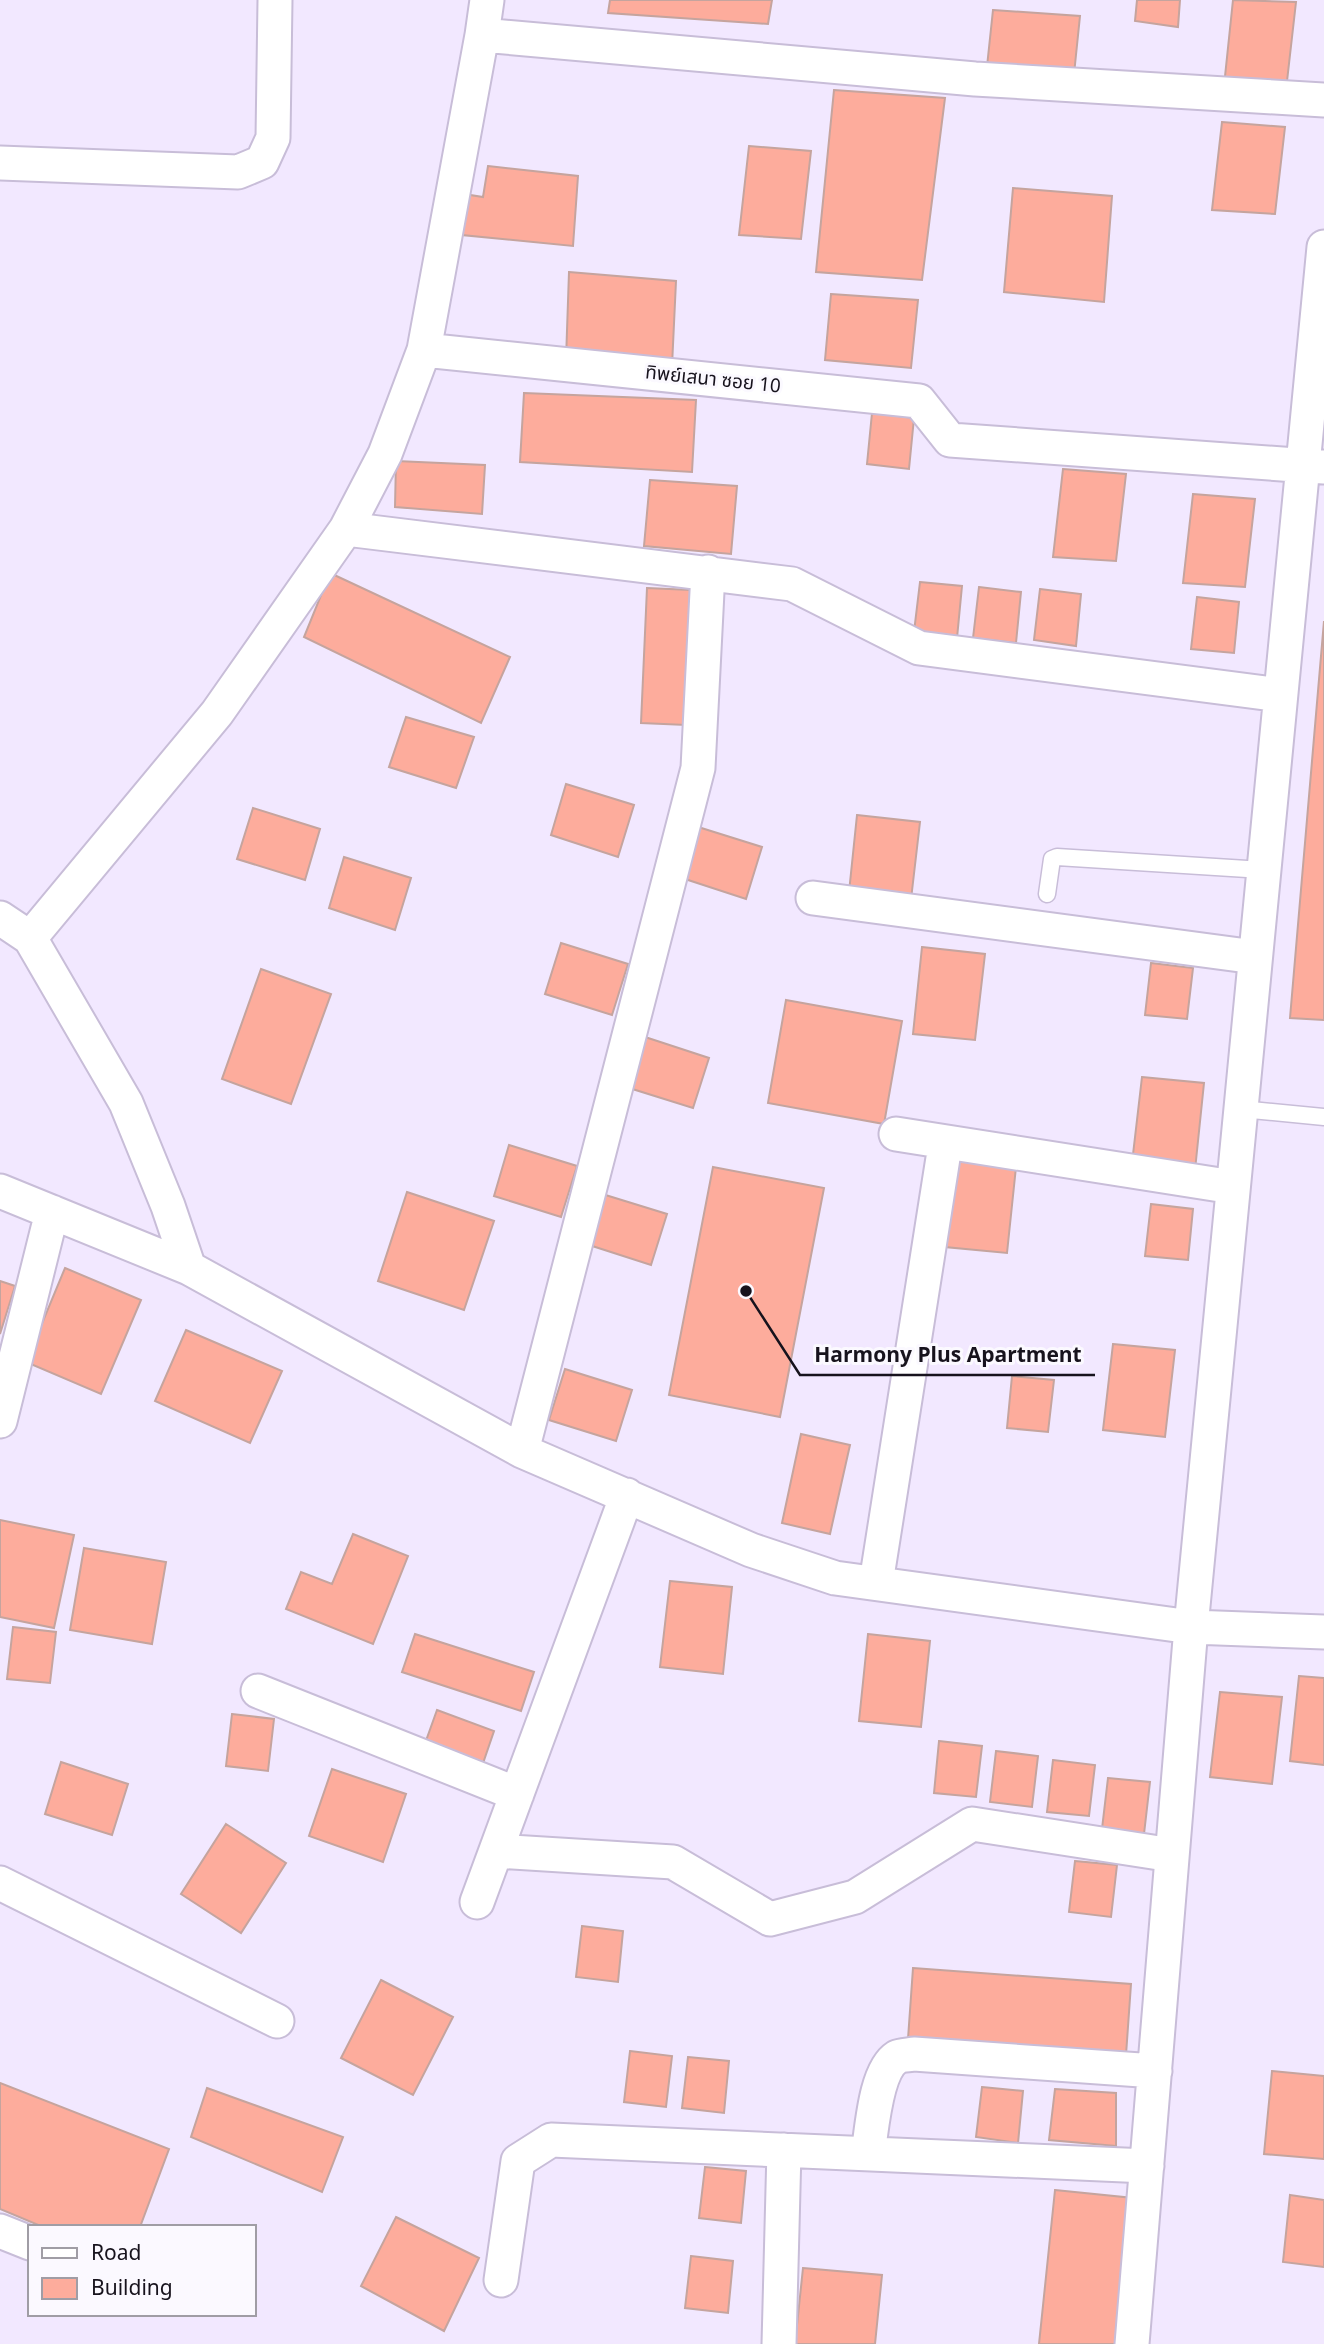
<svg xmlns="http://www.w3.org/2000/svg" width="1324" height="2344" viewBox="0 0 1324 2344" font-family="Georgia,'Noto Sans Thai',serif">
<rect width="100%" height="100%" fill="#f2e8ff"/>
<path fill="#fdac9c" stroke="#c5a49e" stroke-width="2" d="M610 0H772L768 24 608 13Z
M1137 0H1180L1178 27 1135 21Z
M1233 0 1296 2 1286 90 1224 86Z
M993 10 1080 16 1073 84 986 76Z
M834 90 945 98 922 280 816 272Z
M1222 122 1285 127 1275 214 1212 210Z
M749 146 811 151 801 239 739 235Z
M488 166 578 176 573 246 462 235 470 195 483 197Z
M1013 188 1112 196 1104 302 1004 292Z
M569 272 676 281 672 366 566 360Z
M831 294 918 300 911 368 825 360Z
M524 393 696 400 692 472 520 462Z
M872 413 914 418 909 469 867 464Z
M396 461 485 465 482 514 395 507Z
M1063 469 1126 474 1116 561 1053 557Z
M650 480 737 486 731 554 644 546Z
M1193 494 1255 499 1245 587 1183 583Z
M330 573 510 657 481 723 304 637Z
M920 582 962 586 957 638 914 632Z
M979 587 1021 592 1016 643 973 638Z
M647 588 691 590 686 725 641 723Z
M1040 589 1081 594 1076 646 1034 640Z
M1197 597 1239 602 1234 653 1191 649Z
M1324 621V1020L1290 1018Z
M406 717 474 737 456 788 389 767Z
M566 784 634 805 618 857 551 835Z
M253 808 320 829 305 880 237 859Z
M857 815 920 822 910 908 848 902Z
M695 826 762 847 746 899 679 877Z
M344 857 411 878 395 930 329 908Z
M561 943 628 964 612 1015 545 994Z
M922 947 985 954 975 1040 913 1034Z
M1151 963 1193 968 1187 1019 1145 1015Z
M261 969 331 994 291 1104 222 1079Z
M786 1000 902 1021 884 1124 768 1103Z
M642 1036 709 1058 693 1108 626 1087Z
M1142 1077 1204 1083 1195 1170 1132 1163Z
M509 1145 577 1166 561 1217 494 1196Z
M954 1160 1016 1167 1007 1253 945 1247Z
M713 1167 824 1188 780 1417 669 1395Z
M407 1192 494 1221 464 1310 378 1281Z
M599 1193 667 1214 651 1265 583 1243Z
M1151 1204 1193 1209 1188 1260 1145 1256Z
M65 1268 141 1300 101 1394 26 1362Z
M0 1281 15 1286 0 1334Z
M186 1330 282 1371 250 1443 155 1401Z
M1113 1344 1175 1350 1165 1437 1103 1430Z
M565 1369 632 1390 616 1441 549 1420Z
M1012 1376 1054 1380 1048 1432 1007 1428Z
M801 1434 850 1445 830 1534 782 1523Z
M0 1520 74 1535 54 1628 0 1617Z
M353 1534 408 1556 373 1644 286 1609 301 1572 332 1584Z
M84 1548 166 1562 152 1644 70 1630Z
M670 1581 732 1587 723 1674 660 1667Z
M13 1627 56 1632 50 1683 7 1679Z
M415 1634 534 1672 521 1711 402 1672Z
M868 1634 930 1641 921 1727 859 1721Z
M1299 1676 1324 1678V1765L1290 1761Z
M1220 1692 1282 1697 1272 1784 1210 1777Z
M437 1710 494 1731 480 1772 422 1752Z
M232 1714 274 1719 268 1771 226 1766Z
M939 1741 982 1746 976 1797 934 1793Z
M996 1751 1038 1756 1032 1807 990 1802Z
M1053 1760 1095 1765 1089 1816 1047 1812Z
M61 1762 128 1784 112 1835 45 1814Z
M332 1769 406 1794 383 1862 309 1836Z
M1108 1778 1150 1782 1144 1834 1102 1829Z
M226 1824 286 1863 241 1933 181 1894Z
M1075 1861 1117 1865 1111 1917 1069 1912Z
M582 1926 623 1931 618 1982 576 1977Z
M913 1968 1131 1984 1126 2055 908 2039Z
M381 1980 453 2017 413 2095 341 2058Z
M630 2051 672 2056 666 2107 624 2102Z
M688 2057 729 2061 724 2113 682 2108Z
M1272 2071 1324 2076V2159L1264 2154Z
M0 2083 169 2149 140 2227H43L0 2209Z
M982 2087 1023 2091 1018 2143 976 2137Z
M207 2088 343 2137 322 2192 191 2137Z
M1055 2089 1116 2093V2146L1049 2140Z
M705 2167 746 2171 741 2223 699 2218Z
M1055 2190 1133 2198 1118 2344H1039Z
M1290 2195 1324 2200V2267L1283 2262Z
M396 2217 479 2258 444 2331 361 2286Z
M691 2256 733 2261 728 2313 685 2308Z
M803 2268 882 2275 875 2344H795Z"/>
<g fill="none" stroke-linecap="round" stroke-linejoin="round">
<defs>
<path id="service" d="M1047 894 1052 859 1057 857 1263 870
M1241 1109 1324 1117"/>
<path id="minor" d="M487 0 482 35 975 79 1324 100
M482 35 424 350 919 401 950 440 1324 467
M0 163 238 172 262 162 273 138 275 0
M346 529 792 584 919 648 1280 695
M813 898 1255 957
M0 918 30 938
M896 1134 1233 1187
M0 1191 189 1268 522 1451 751 1550 835 1578 1191 1627 1324 1632
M189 1268 168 1206 126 1103 30 938 217 713 346 529 385 454 424 350
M0 1421 52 1212
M522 1451 698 768 708 572
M876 1583 943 1158
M258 1691 517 1794
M496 1851 673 1862 770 1919 855 1897 972 1824 1172 1855
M0 1883 277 2021
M477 1902 627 1495
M868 2153C872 2130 875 2071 897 2057 901 2055 909 2055 914 2054L1155 2071
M0 2231 30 2243
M501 2280 518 2161 551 2140 1147 2166
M779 2344 784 2150
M1132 2344 1191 1627 1324 247"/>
</defs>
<use href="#service" stroke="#c8bdd8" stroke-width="19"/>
<use href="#minor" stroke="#c8bdd8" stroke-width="37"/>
<use href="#service" stroke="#fff" stroke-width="16"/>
<use href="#minor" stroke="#fff" stroke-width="33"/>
</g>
<g text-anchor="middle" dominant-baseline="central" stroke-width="6" stroke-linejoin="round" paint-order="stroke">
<g font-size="19" fill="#17131d" stroke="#fbf9ff">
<text transform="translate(713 380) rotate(6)">ทิพย์เสนา ซอย 10</text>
</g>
</g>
<path fill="none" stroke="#17131d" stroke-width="2.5" d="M746 1291L800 1375H1095"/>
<circle fill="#17131d" stroke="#fbf9ff" stroke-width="2.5" cx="746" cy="1291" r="7"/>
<g font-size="21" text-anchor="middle" font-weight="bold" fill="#17131d" stroke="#fbf9ff" stroke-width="6" stroke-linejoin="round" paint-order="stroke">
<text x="948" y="1362">Harmony Plus Apartment</text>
</g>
<rect x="28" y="2225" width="228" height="91" fill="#fbf9ff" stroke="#a09da5" stroke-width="2"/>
<rect x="42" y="2248" width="35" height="10" fill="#ffffff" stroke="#a09da5" stroke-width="2"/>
<text x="91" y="2260" font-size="21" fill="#17131d">Road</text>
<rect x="42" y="2278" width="35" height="21" fill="#fdac9c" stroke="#a09da5" stroke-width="2"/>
<text x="91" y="2295" font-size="21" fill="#17131d">Building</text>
</svg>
